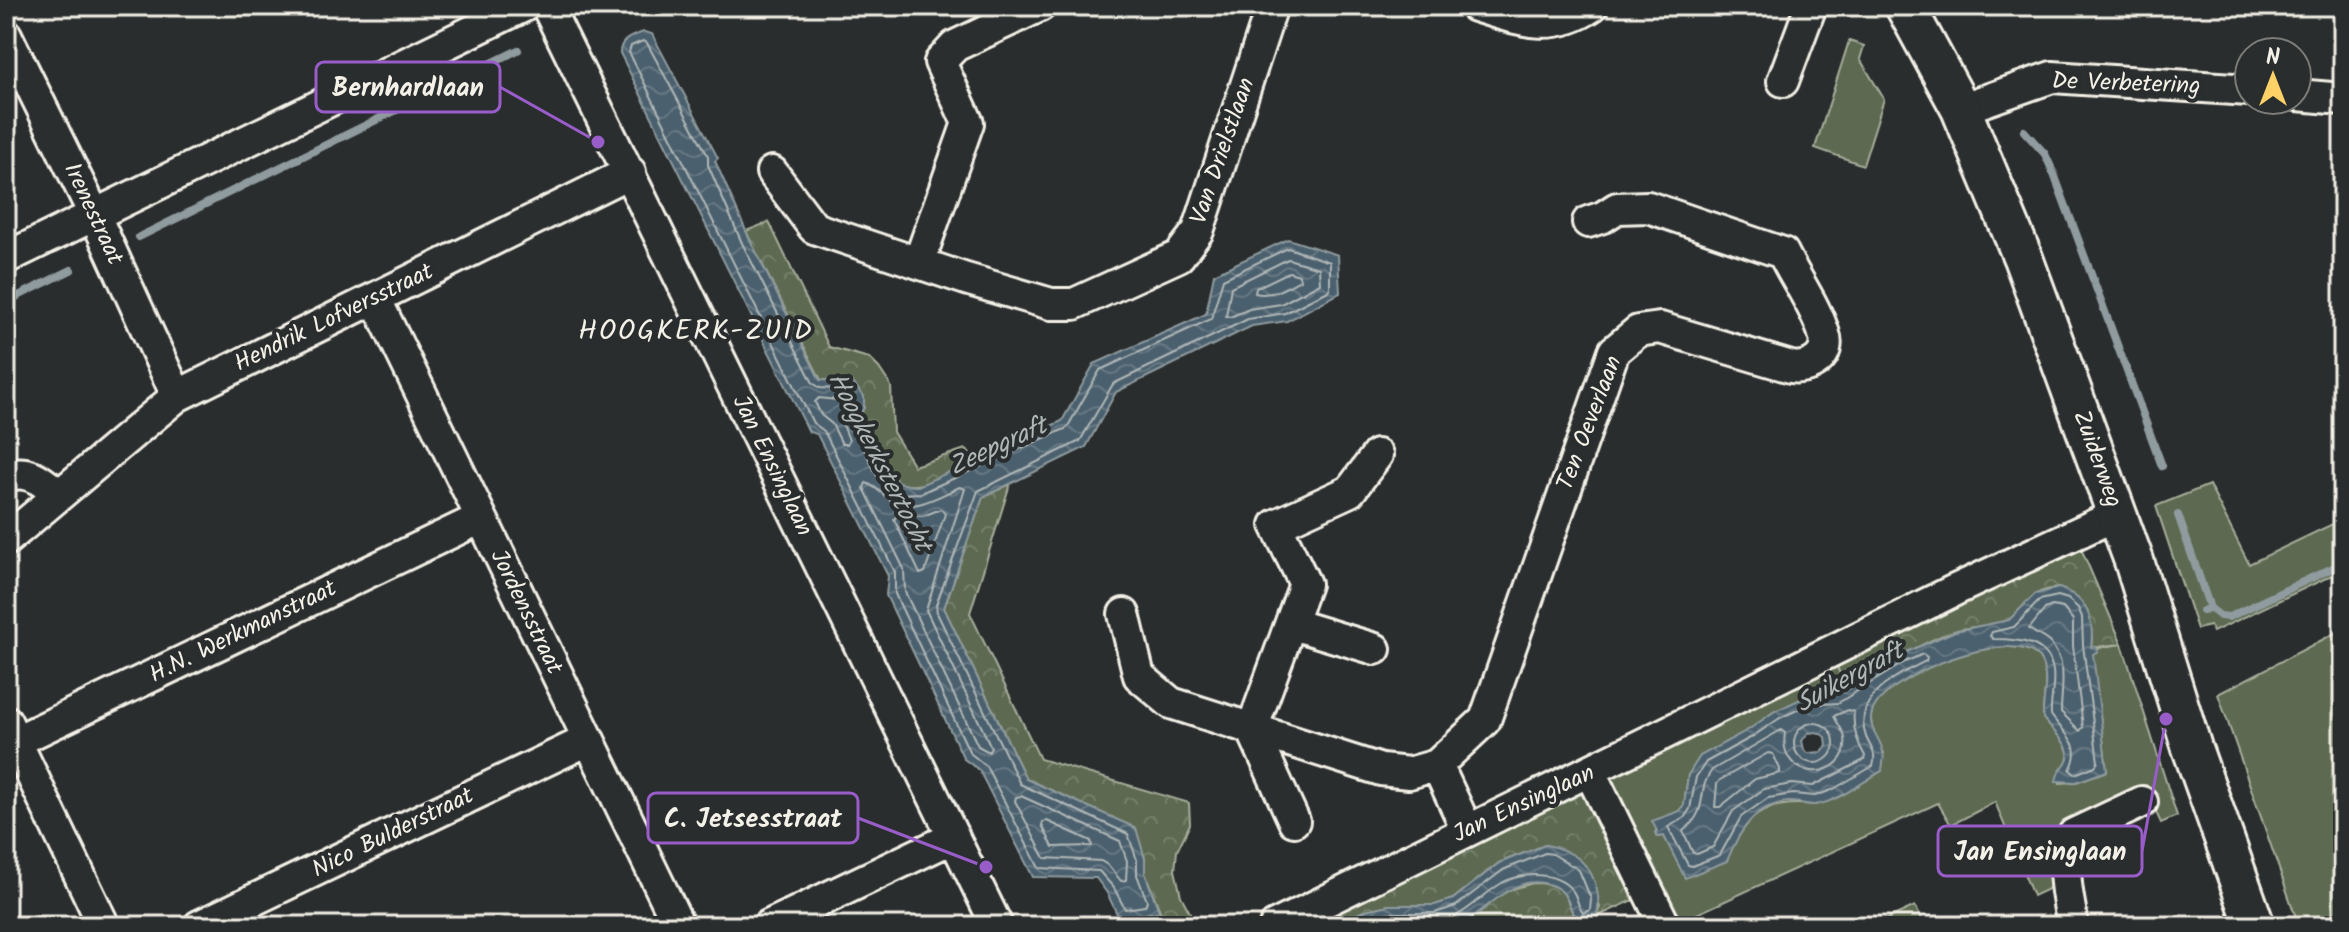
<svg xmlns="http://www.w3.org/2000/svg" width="2349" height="932" viewBox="0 0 2349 932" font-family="Kalam,sans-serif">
<defs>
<pattern id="forest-crowns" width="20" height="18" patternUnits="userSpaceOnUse" patternTransform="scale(2)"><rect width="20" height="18" fill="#5d6a51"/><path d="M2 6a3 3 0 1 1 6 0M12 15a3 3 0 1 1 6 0" fill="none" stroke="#75806a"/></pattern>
<pattern id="water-waves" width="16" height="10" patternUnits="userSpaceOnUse" patternTransform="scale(2)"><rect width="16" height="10" fill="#4b616e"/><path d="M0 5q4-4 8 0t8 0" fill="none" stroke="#667883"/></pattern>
</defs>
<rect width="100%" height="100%" fill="#2a2d2e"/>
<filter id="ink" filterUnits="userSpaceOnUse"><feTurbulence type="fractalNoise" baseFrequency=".0125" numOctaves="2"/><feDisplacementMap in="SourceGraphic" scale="16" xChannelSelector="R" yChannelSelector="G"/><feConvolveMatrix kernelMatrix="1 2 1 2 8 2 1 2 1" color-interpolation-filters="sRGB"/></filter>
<g filter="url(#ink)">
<path fill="#5d6a51" stroke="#a8ae9c" stroke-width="2" d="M1849 41 1864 46 1860 59 1884 99 1863 165 1815 148Z
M2209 485 2249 564 2343 519V570L2213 632 2210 626 2197 629 2156 506Z
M2343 629V926H2299L2218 694Z
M2122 644 2177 816 2161 823 2145 789 2079 821 2052 887 2033 896 1995 802 1951 825 1938 803 1671 926 1607 775 1837 666 1846 691 1826 697 1816 696 1775 711 1688 775 1684 805 1679 811 1664 818 1655 833 1658 837 1664 836 1685 877 1726 861C1746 815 1764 799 1815 805L1884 753C1877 741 1868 726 1872 712 1883 677 2013 624 2039 658 2051 675 2042 699 2043 718 2050 729 2071 744 2068 758 2065 769 2061 766 2060 783L2076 782 2107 771 2092 653 2097 651V648Z
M1915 906 1925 926H1872Z"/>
<path fill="url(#forest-crowns)" stroke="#a8ae9c" stroke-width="2" d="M769 222 829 347 869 358 879 368 891 386 893 432 914 466 965 449 978 459C950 472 905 505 883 469 873 454 866 434 859 418L864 407 852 382 821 380 750 240 746 231Z
M1010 484 970 613 1040 759 1189 803 1190 824 1177 851 1175 870 1181 896 1197 926H1166L1145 873V859L1135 828 1026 779 944 608 983 497Z
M2080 546 2122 644 2091 647 2092 638 2059 588C2024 590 2031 609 2009 620 1994 628 1971 625 1954 631 1915 645 1881 668 1846 691L1837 666Z
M1586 786 1638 898 1596 917 1600 907 1581 861 1545 845 1499 863 1453 899 1435 905H1389L1366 910 1333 926H1295Z
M1533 883C1579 883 1559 910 1584 922L1575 926H1451L1475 916 1505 891Z"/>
<path fill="url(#water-waves)" stroke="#8f9b9f" stroke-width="2" fill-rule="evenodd" d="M644 32 652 34 718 158 715 161 750 240 820 380 852 382 864 396V407L859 418C873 448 880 486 918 486L1062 421 1094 364 1206 314 1214 274 1288 239 1338 255 1340 293 1287 321 1252 326 1116 392 1086 447 983 497 944 608 1026 779 1136 828 1145 859V873L1159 911 1120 920 1107 893 1096 878 1033 877 979 770 964 759 886 595 888 576 817 434 809 432 620 53C620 39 632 36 644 32Z
M2059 588C2087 597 2095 618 2091 647L2096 646 2098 651 2093 654 2107 771 2076 782 2056 781C2058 768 2065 768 2068 758 2071 744 2050 729 2043 718 2042 699 2051 675 2039 658 2013 624 1883 677 1872 712 1867 729 1881 738 1883 752 1885 757 1882 766 1882 771 1862 782 1838 802 1815 805 1807 805 1798 802 1790 802 1755 804 1739 831 1727 861L1685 878 1664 836 1657 837 1655 833 1657 831 1652 821 1680 811 1684 805 1688 775 1700 756 1748 730 1775 711 1805 697H1826L1846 691 1902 654 1955 631 2009 620 2035 594ZM1817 732 1826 737 1827 746 1821 752 1808 753 1804 750 1802 741 1808 733Z
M1545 845C1556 846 1576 854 1584 864 1596 876 1602 902 1596 917L1584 922C1563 912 1576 893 1548 884 1509 873 1488 915 1456 925 1445 928 1430 926 1419 926 1390 926 1362 926 1333 926L1366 910 1389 905H1435L1453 899 1499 863Z"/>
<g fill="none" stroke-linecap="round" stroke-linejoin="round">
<path stroke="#b0b7b7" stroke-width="2" d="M643 41 647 43 708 156V165L742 243 813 383 820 388 848 390 855 398 851 421 877 476 899 494 921 493 1067 428 1100 370 1211 319 1223 279 1288 248 1330 262V290L1285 313 1248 319 1113 384 1080 441 978 491 936 605 937 613 1020 784 1128 834 1137 860V875L1147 901 1145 906 1125 909 1114 888 1099 871 1039 868 986 766 970 753 895 594V572L824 431 813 423 629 52 631 46Z
M1288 259 1319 268 1320 283 1281 304 1249 309 1230 317 1226 316 1231 287Z
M1289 272 1299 275 1300 280C1286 288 1271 297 1255 293L1256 288Z
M819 398 845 401 841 420 849 440 847 444H842L832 424 821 415 815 402Z
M866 483C876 486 883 496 892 501 914 513 941 495 960 487L965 489 926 610 991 747 989 752 978 746 905 592 904 569 864 488Z
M941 509 945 514 925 572 920 574 894 519 897 516H923Z
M2058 596 2068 599 2078 608 2082 617 2083 645 2098 762 2095 766 2075 774 2070 770C2084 743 2065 736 2051 715 2050 701 2055 685 2053 671 2049 641 2018 639 1993 639L1990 636 1992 632 2014 627 2040 600Z
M2052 606 2063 608 2073 620V646L2083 727 2080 731 2061 712C2061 687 2069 664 2050 643 2044 637 2035 634 2029 629L2045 609Z
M1923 654 1927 657 1926 661C1896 676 1852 696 1866 737 1871 749 1877 753 1873 766L1832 790 1815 796 1793 794 1768 798 1741 817 1720 855 1692 866 1688 865 1668 827 1684 818 1690 809 1696 777 1706 762 1752 737 1780 718 1808 705 1838 703 1905 662Z
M1848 710 1854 712C1852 728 1857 742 1865 756L1864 760 1813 786 1792 784 1764 789 1733 811 1713 847 1697 854 1693 853 1683 831C1711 809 1695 792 1712 770L1781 730 1785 733C1777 785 1851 781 1845 738 1843 730 1837 723 1834 716Z
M1794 743a20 20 0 1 1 40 0a20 20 0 1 1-40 0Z
M1768 753 1773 754 1780 769V773L1755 779 1720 807H1715L1717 784 1720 780Z
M1021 796 1120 841 1127 861 1126 880 1121 881 1109 866 1101 861 1045 858 1015 801 1016 797Z
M1047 821 1091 841 1092 846 1053 847 1042 825 1043 822Z
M1348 926 1389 913H1435L1456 906 1503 870 1545 853 1553 854 1579 870 1591 899 1590 910 1583 913C1577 906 1578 897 1572 890 1556 871 1523 872 1502 883 1486 892 1473 907 1456 916L1453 926"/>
<path stroke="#8f9b9f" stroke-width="8" d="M2024 131 2045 154 2054 174 2162 466
M139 237 518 50
M6 302 71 270
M2178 515 2210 608
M2203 611 2210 608 2220 616 2229 617 2343 563"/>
<defs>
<path id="minor" d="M547 6 997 926
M1475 6C1518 19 1551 34 1592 6
M6 35 94 214 177 396
M1783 81 1811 6
M2297 95 2343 99
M1961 109 2052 77 2249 90
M772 172 814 228 966 279 1051 304H1074L1179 256 1198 231 1272 6
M6 258 524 6
M919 262 968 123 940 62 955 46 1040 6
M375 298 679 926
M6 476C28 468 41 480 58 494
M6 540 177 396 630 172
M1124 614 1139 676 1171 703 1381 770 1409 773 1437 765 1485 720 1614 351 1638 331 1660 328 1791 367C1810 370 1832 356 1824 334 1816 307 1795 278 1783 253L1648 207 1617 208 1603 217 1588 222
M1292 624 1375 649
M6 721 104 926
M6 746 481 518
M1437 765 1467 830
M1590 772 1665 926
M1294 821 1252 729 1305 584 1276 525 1350 491 1377 455
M199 926 588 740
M768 926 954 837
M1275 926 1955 590 2118 514
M2073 926C2067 891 2059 867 2074 834L2142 802"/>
<path id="tertiary" d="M1905 6 1961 109 2023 258 2134 561 2192 748 2255 926"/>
</defs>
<use href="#minor" stroke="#f4f1e8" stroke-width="36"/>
<use href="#tertiary" stroke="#f4f1e8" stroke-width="44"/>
<use href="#minor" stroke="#2a2d2e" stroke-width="30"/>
<use href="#tertiary" stroke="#2a2d2e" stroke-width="38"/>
</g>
</g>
<g text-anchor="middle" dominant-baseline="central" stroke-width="8" stroke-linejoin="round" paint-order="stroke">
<g font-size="24" fill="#f4f1e8" stroke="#2a2d2e">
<text transform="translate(2126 84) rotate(2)">De Verbetering</text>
<text transform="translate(1223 151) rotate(-71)">Van Drielstlaan</text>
<text transform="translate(93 214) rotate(65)">Irenestraat</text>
<text transform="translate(334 318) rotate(-26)">Hendrik Lofversstraat</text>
<text transform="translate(1590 423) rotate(-69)">Ten Oeverlaan</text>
<text transform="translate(2097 459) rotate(70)">Zuiderweg</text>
<text transform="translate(772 466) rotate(64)">Jan Ensinglaan</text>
<text transform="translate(526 612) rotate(64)">Jordensstraat</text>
<text transform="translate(243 632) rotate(-26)">H.N. Werkmanstraat</text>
<text transform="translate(1524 804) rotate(-25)">Jan Ensinglaan</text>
<text transform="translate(393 833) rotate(-26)">Nico Bulderstraat</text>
</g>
<g font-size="26" font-style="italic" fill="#b0b7b7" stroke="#2a2d2e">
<text transform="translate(998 447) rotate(-25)">Zeepgraft</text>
<text transform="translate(879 462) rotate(63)">Hoogkerkstertocht</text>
<text transform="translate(1850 678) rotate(-29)">Suikergraft</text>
</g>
<g font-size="28" letter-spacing="2" fill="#f4f1e8" stroke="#2a2d2e">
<text x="696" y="331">HOOGKERK-ZUID</text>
</g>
</g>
<path fill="none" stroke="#995dc9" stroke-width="3" d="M598 142L500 87M986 867L858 818M2166 719L2142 851"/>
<g fill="#995dc9" stroke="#2a2d2e" stroke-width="3">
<circle cx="598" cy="142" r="8"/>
<circle cx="986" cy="867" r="8"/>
<circle cx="2166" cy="719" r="8"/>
</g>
<g fill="#2a2d2e" stroke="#995dc9" stroke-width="3">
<rect x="316" y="62" width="184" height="50" rx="8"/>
<rect x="648" y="793" width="210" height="50" rx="8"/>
<rect x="1938" y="826" width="204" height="50" rx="8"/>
</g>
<g font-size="26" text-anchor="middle" font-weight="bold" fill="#f4f1e8">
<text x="408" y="96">Bernhardlaan</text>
<text x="753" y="827">C. Jetsesstraat</text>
<text x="2040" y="860">Jan Ensinglaan</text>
</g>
<rect width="2349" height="932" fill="none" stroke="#2a2d2e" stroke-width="32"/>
<rect x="16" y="16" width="2317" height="900" fill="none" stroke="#f4f1e8" stroke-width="3" filter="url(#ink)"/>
<g transform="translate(2273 76)"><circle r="38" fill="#2a2d2e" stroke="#7b7b78" stroke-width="2"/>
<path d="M0-6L14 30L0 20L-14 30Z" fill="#ffd166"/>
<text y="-12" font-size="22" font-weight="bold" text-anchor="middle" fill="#f4f1e8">N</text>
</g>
</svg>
